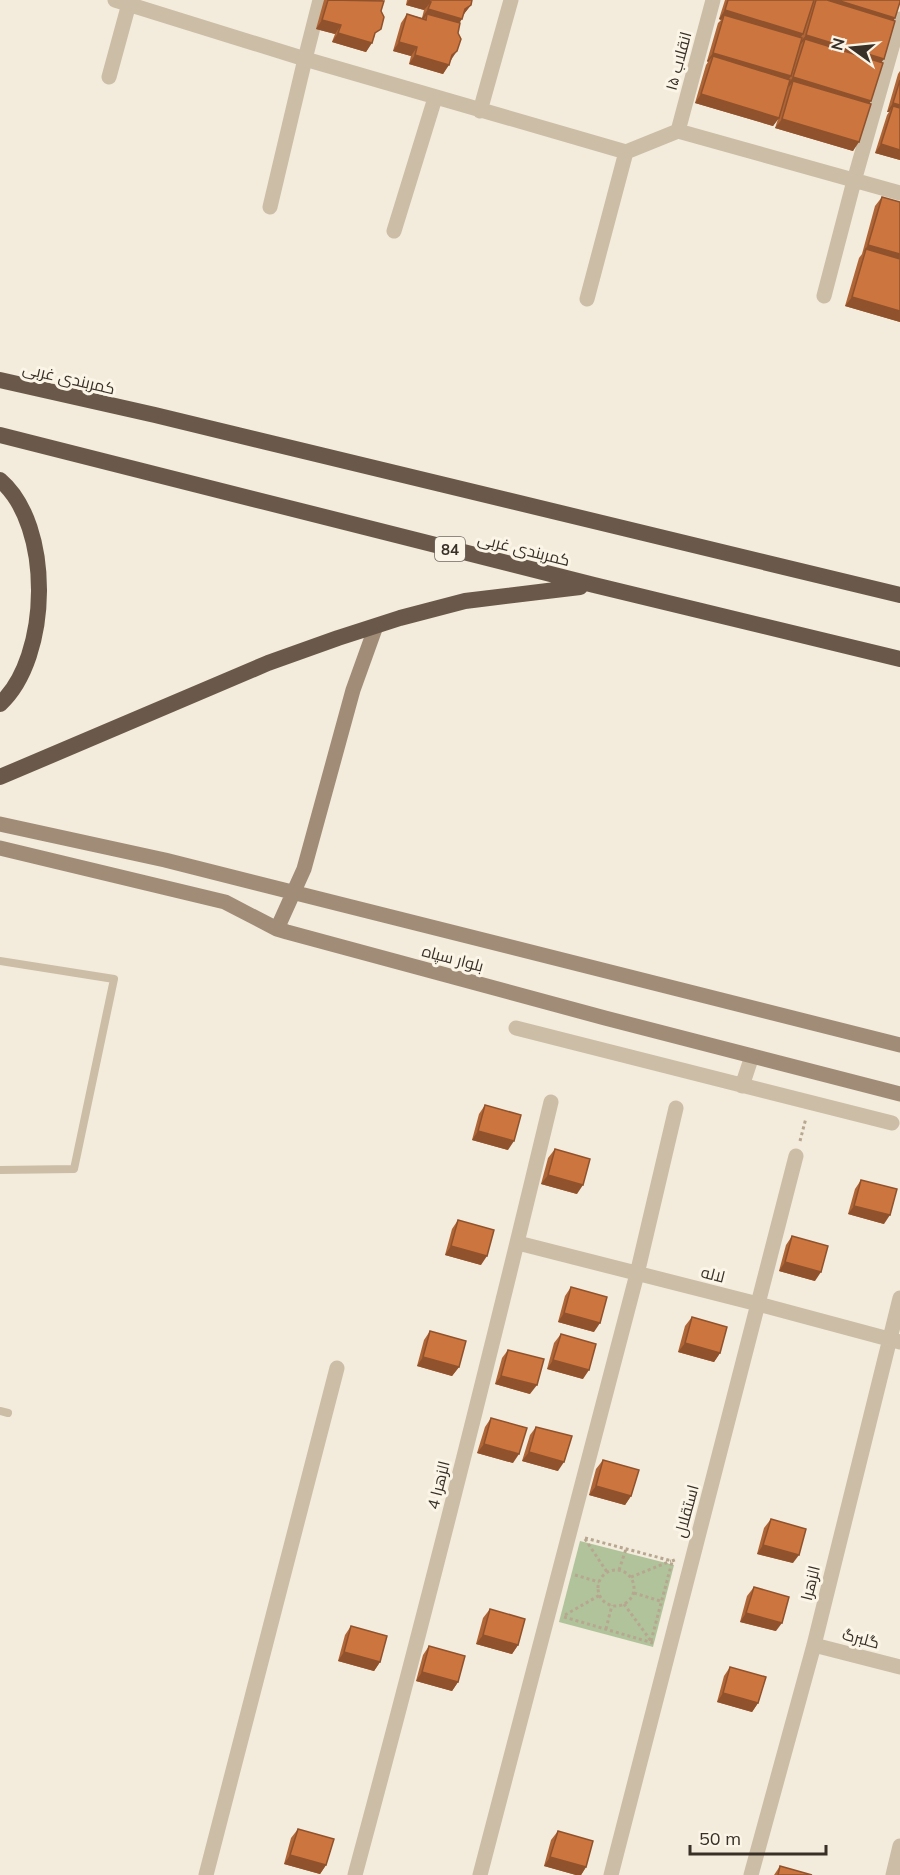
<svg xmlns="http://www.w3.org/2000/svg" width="900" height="1875" viewBox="0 0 900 1875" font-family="Mulish,Cairo,sans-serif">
<rect width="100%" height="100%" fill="#f3ebdb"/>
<path fill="#b0c39a" d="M580 1541 674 1565 653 1647 559 1622Z"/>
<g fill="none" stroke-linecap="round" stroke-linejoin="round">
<path stroke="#b8a790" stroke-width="3" stroke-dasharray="3 3" stroke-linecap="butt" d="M800 1141 806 1118
M585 1538 672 1561 677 1559
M585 1539 607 1572
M619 1570 626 1549
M598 1588a18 18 0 1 1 36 0a18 18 0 1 1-36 0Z
M575 1575 599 1582
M631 1577 671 1561
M634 1593 660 1601
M624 1604 651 1641
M565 1615 600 1595
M564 1617 653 1643
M606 1629 612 1605
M651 1641 672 1562"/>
<path stroke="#ccbda6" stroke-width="8" d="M0 961 114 979 74 1169 0 1170
M0 1411 8 1413"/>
<path stroke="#ccbda6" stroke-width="15" d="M115 0 305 59 626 152 678 131 900 193
M109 77 130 0
M480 111 511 0
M678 131 713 0
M270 207 305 59 320 0
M394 231 435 98
M824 296 854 181 900 19
M587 299 626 152
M516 1028 892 1123
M742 1086 752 1056
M518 1243 758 1304 900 1342
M814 1645 900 1667
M206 1875 337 1368
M355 1875C424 1619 489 1361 551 1102
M480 1875 637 1274 676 1108
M611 1875 796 1156
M751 1875 814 1645 900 1298
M893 1875 900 1846"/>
<path stroke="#a08c77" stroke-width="15" d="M0 824 165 860 900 1045
M0 848 225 902 277 929 287 932 605 1018 900 1094
M277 929 304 869 353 690 376 626"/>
<path stroke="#6a594a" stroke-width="16" d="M0 380 155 415 900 595
M0 435 594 585 900 659
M0 480C53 525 51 657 0 704
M0 777 268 663 338 638 400 618 465 601 580 587"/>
</g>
<path fill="#b06536" d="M324 0H383L374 38 366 52 332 42 335 34 316 29Z
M407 0H472L471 5 463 15 460 22 451 60 443 74 409 64 411 56 393 51 401 23 407 14 422 18 424 10 406 5Z
M725 0H900L869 104 853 151 775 128 778 119 773 126 695 103 706 65 708 62 707 61 718 23 721 20 719 19Z
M900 71V160L875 153 887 115 889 112H887L898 74Z
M882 197 900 322 845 306 859 258 862 254 875 206Z
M485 1105 508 1150 472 1140 479 1114Z
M555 1149 577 1194 541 1184 548 1158Z
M861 1180 884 1224 848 1214 855 1189Z
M458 1220 481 1265 445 1255 452 1229Z
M792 1236 815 1281 779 1271 786 1245Z
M571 1287 594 1332 558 1322 565 1296Z
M692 1317 720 1353 714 1362 678 1352 685 1326Z
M430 1331 459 1367 452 1376 417 1366 424 1340Z
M561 1334 583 1379 547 1369 554 1343Z
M508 1350 530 1394 495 1384 502 1358Z
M491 1418 513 1463 477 1453 485 1427Z
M536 1427 558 1471 522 1461 530 1435Z
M603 1460 631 1496 625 1505 589 1495 596 1469Z
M771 1519 793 1563 757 1554 764 1528Z
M754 1587 776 1631 740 1622 747 1596Z
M490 1609 518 1645 512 1654 476 1644 483 1618Z
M351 1626 380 1662 374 1671 338 1661 345 1635Z
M429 1646 458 1682 452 1691 416 1681 423 1655Z
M730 1667 758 1703 752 1712 717 1702 724 1676Z
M298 1829 326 1865 320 1874 284 1864 291 1838Z
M558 1831 586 1867 581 1875H576L544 1866 551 1840Z
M780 1866 812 1875H774Z"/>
<path fill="#90522c" d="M409 0H425L431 2 424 10 406 5Z
M816 0H837L895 18 889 27Z
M471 5 464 14 458 18 465 9Z
M428 9 462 19 456 28 427 14 424 19 422 18Z
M725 10 803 34 797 43 724 15 721 20 719 19Z
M322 20 341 25 335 34 316 29Z
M338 33 372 43 366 52 332 42Z
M806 35 884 59 877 68 805 39 801 44H799Z
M399 42 417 47 411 56 393 51Z
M457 51 451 60 446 64 449 65 443 74 409 64 415 55H452Z
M713 53 791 76 785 85 713 56 708 62 707 61Z
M793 77 871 101 865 110 793 81 789 87 787 86Z
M701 94 779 118 773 126 695 103Z
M893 103 900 105V116L893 106 889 112H887Z
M782 119 859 142 853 151 775 128Z
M881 144 900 150V160L875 153Z
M868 245 900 254V265L866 249 862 254Z
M852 297 900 311V322L845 306Z
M478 1131 514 1141 508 1150 472 1140Z
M548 1175 583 1185 577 1194 541 1184Z
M854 1206 890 1215 884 1224 848 1214Z
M451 1246 487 1256 481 1265 445 1255Z
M785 1262 821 1272 815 1281 779 1271Z
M564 1313 600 1323 594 1332 558 1322Z
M685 1343 720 1353 714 1362 678 1352Z
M423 1357 459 1367 452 1376 417 1366Z
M553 1360 589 1370 583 1379 547 1369Z
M501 1376 537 1385 530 1394 495 1384Z
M484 1444 519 1454 513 1463 477 1453Z
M529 1452 564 1462 558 1471 522 1461Z
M596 1486 631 1496 625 1505 589 1495Z
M763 1545 799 1555 793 1563 757 1554Z
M746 1613 782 1623 776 1631 740 1622Z
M483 1635 518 1645 512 1654 476 1644Z
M344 1652 380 1662 374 1671 338 1661Z
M422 1672 458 1682 452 1691 416 1681Z
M723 1693 758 1703 752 1712 717 1702Z
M290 1855 326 1865 320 1874 284 1864Z
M550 1857 586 1867 581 1875H576L544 1866Z"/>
<path fill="#cd753f" stroke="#90522c" stroke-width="1.5" d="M328 0 384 1 381 11 384 17 381 29 375 33 372 43 338 33 341 25 322 20Z
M425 0H472L471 5 465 9 462 19 428 9 431 2Z
M728 0H814L803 34 725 10Z
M816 0H827L895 21 884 59 806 35Z
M837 0H900V2L895 18Z
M407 14 426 20 427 14 460 23 458 33 461 39 457 51 452 55 449 65 415 55 417 47 399 42Z
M724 15 802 38 791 76 713 53Z
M805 39 883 63 871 101 793 77Z
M713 56 790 80 779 118 701 94Z
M900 80V105L893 103Z
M793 81 871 104 859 142 782 119Z
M893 106 900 108V150L881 144Z
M882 197 900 202V254L868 245Z
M866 249 900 259V311L852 297Z
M485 1105 521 1115 514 1141 478 1131Z
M555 1149 590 1159 583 1185 548 1175Z
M861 1180 897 1189 890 1215 854 1206Z
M458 1220 494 1230 487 1256 451 1246Z
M792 1236 828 1246 821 1272 785 1262Z
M571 1287 607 1297 600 1323 564 1313Z
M692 1317 727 1327 720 1353 685 1343Z
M430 1331 466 1341 459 1367 423 1357Z
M561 1334 596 1344 589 1370 553 1360Z
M508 1350 544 1359 537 1385 501 1376Z
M491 1418 527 1428 519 1454 484 1444Z
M536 1427 572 1436 564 1462 529 1452Z
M603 1460 639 1470 631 1496 596 1486Z
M771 1519 806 1529 799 1555 763 1545Z
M754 1587 789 1597 782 1623 746 1613Z
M490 1609 525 1619 518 1645 483 1635Z
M351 1626 387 1636 380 1662 344 1652Z
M429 1646 465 1656 458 1682 422 1672Z
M730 1667 766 1677 758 1703 723 1693Z
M298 1829 334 1839 326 1865 290 1855Z
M558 1831 593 1841 586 1867 550 1857Z
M780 1866 812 1875H778Z"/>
<g text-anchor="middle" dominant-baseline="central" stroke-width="6" stroke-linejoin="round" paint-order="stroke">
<rect fill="#fbf5e7" stroke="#726a61" stroke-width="1.5" x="435" y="537" width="30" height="24" rx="4.5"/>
<g font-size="15" font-weight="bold" fill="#382f27">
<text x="450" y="549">84</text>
</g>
<g font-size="16" fill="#382f27" stroke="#fbf5e7">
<text transform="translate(678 61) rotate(-75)">انقلاب ۱۵</text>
<text transform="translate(69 378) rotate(13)">کمربندی غربی</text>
<text transform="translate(524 549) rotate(14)">کمربندی غربی</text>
<text transform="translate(453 958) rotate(15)">بلوار سپاه</text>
<text transform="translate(713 1274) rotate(14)">لاله</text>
<text transform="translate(438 1485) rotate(-76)">الزهرا 4</text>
<text transform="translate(686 1511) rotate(-75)">استقلال</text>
<text transform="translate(810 1583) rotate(-76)">الزهرا</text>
<text transform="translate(861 1638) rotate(15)">گلبرگ</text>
</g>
</g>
<g transform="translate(852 48) rotate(285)" stroke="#fbf5e7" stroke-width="4.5" paint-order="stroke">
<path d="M0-4.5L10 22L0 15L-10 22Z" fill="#382f27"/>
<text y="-9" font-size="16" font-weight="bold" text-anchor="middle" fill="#382f27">N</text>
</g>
<path d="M690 1845v9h136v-9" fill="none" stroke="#382f27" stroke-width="3"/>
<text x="699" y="1845" font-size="18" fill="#382f27" stroke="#fbf5e7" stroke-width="4.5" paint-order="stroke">50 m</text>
</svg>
